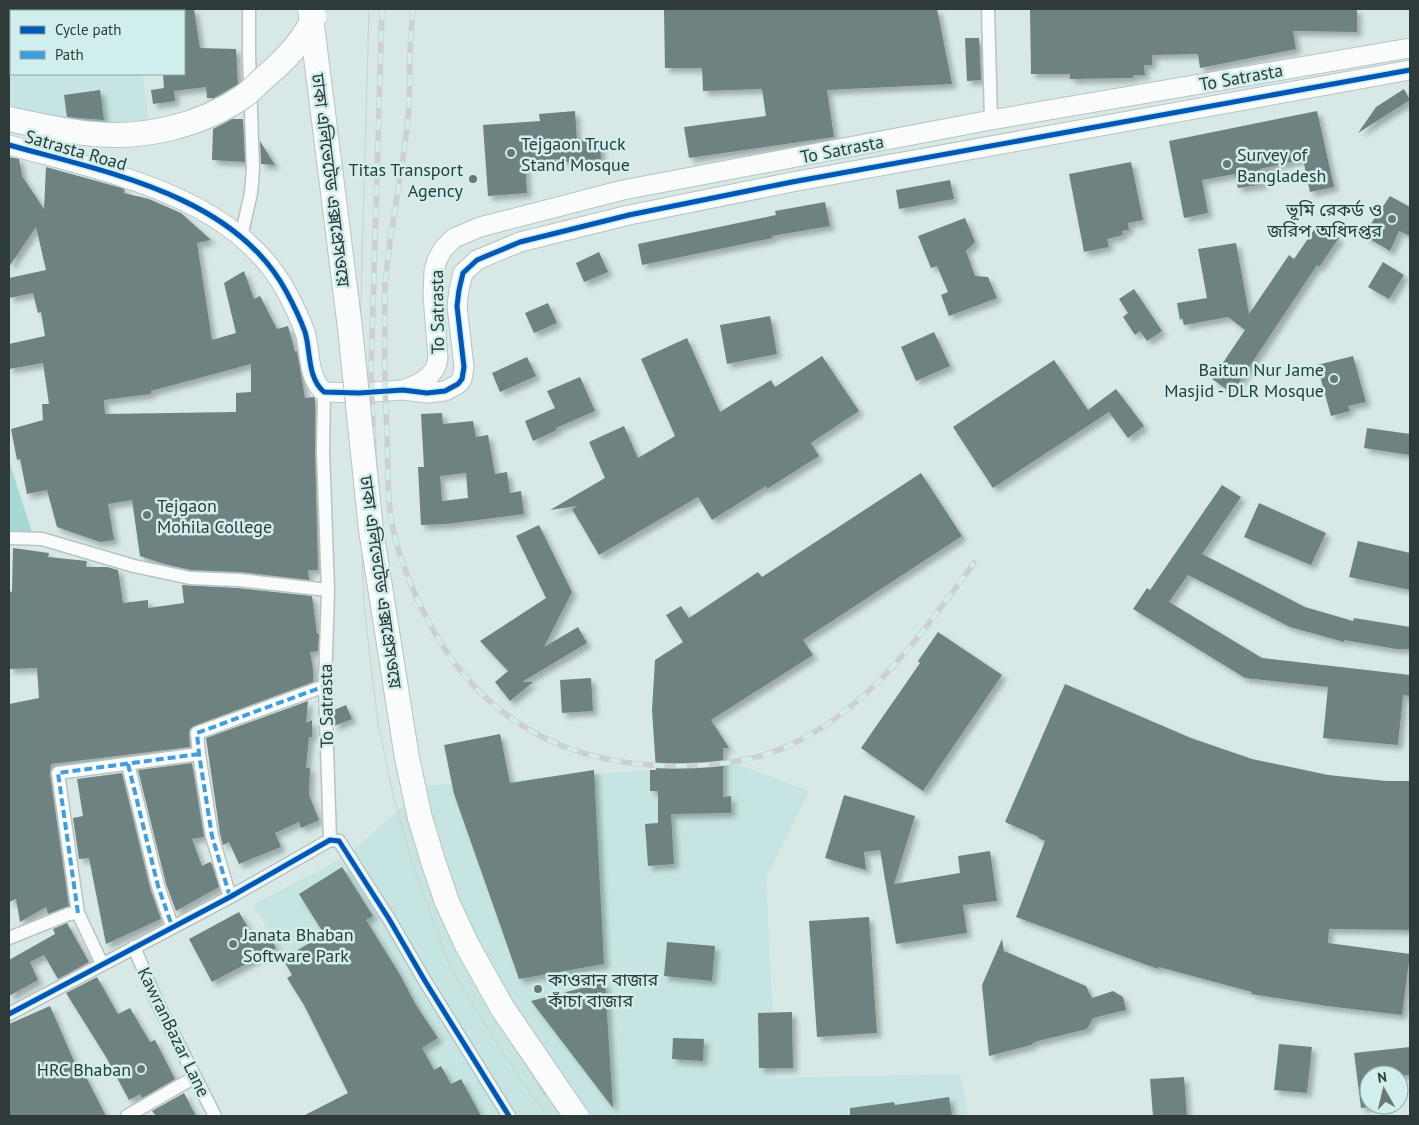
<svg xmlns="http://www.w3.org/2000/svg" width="1419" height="1125" viewBox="0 0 1419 1125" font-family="'PT Sans','Noto Sans Bengali',sans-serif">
<defs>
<filter id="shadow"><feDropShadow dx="4.5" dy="4.5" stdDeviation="2.5" flood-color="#0004"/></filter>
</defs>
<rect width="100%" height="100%" fill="#d7e8e6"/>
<path fill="#c6e4e1" d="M9 9H134V11H11V74H143L149 124 98 129 9 109Z
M737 764 809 791 766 878 776 1078 960 1074 968 1116H336L370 1097 253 905 348 855 425 786Z"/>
<path fill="#a7d9d4" d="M9 461 33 535 9 534Z"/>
<path fill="#6e8381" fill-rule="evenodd" filter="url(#shadow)" d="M184 9H194L200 48 236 49 238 84 214 98H207L206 87 174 91 175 101 153 104 151 90 164 88 163 74H184Z
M664 9H937L952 84 827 90 834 137 689 158 684 127 766 116 762 89 703 91 702 68H665Z
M1030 9H1357V32L1293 31 1296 49 1200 68 1198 54 1152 55V65H1144L1145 75H1133V78L1070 79V74H1031Z
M965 38H979L981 80 967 81Z
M1404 89 1410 100 1358 133 1376 107Z
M100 90 104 120 67 117 64 95Z
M575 111 577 141 600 140 601 159 565 162V159L525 161 527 193 488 196 483 125 540 121 539 114Z
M1317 111 1334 187 1310 192 1303 159 1260 169 1264 184 1238 188 1235 174 1202 180 1208 213 1184 218 1169 141Z
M232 119H243L245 162 212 160 213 129Z
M260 141 275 165 261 164Z
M9 157 19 159 22 176 44 209 46 167 122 188 125 190 124 193 149 199 181 213 211 240 197 243 212 340 236 333 224 283 244 271 254 299 260 296 277 329 288 326 295 352 297 351 305 398 314 397 315 399V451L318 570H308L309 580 240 572 191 570 164 564 140 556 132 500 108 504 114 540 100 542 57 527 47 490 27 494 20 459 17 460 11 429 43 420 42 404H49L43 363 9 369V344L45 336 41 312 38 313 33 293 9 298V278L46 270 36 227 9 267ZM251 364V392L236 393V412L105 414 104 400 151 394V391Z
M1131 162 1143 220 1128 223 1129 230 1122 231 1123 235 1107 239 1109 247 1084 252 1069 174Z
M950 180 954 199 899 209 896 190Z
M1390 196 1410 207V236L1399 231 1390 251 1363 235Z
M825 202 830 226 772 236 773 238 642 265 638 244 776 215 775 211Z
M965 218 975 242 966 251 975 276 988 277 997 298 949 316 941 295 948 292 937 266 931 268 918 236Z
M1318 224 1339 238 1319 267 1317 265 1232 393 1212 379 1245 330 1228 317 1184 325 1182 318 1180 320 1177 303 1207 298 1198 249 1236 243 1249 314 1289 255 1294 259Z
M599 252 608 272 584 282 576 263Z
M1383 262 1404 275 1389 299 1368 287Z
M1134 289 1162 331 1147 341 1140 331 1135 335 1123 317 1128 313 1119 299Z
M548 303 557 323 534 333 525 313Z
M770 316 777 354 727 364 720 325Z
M934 332 950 366 916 381 901 347Z
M687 338 720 412 771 380 775 387 822 356 859 411 811 443 819 456 767 489 766 486 712 520 698 497 599 555 572 509 577 506 550 510 605 478 589 442 624 426 638 458 675 436 641 359Z
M1353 356 1366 402 1348 406 1350 411 1331 416 1317 365Z
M527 357 536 376 500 392 492 373Z
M1054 360 1088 410 1116 389 1144 426 1128 438 1109 412 993 488 953 427Z
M580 377 595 411 556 428 557 430 533 441 525 421 555 408 547 391Z
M442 413 443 424 473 421 476 437 488 435 495 474 507 472 510 493 521 491 524 514 447 524 421 525 418 467H424L421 414ZM466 473 468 498 442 501 440 476Z
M1367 428 1410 434V455L1364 448Z
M921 473 962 536 803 640 813 655 711 720 729 748H723V797L731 796V813L671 814 674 864 648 866 645 824 658 823V791H650V770H656L652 710 655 660 683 642 666 615 681 606 689 618 758 572 762 577Z
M1222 485 1241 497 1202 554 1305 607 1353 621 1354 618 1410 627V649H1396L1344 640V642L1290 627 1188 575 1169 602 1262 658 1410 675V696L1403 695 1398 745 1323 738 1328 687 1245 678 1133 609 1147 588 1150 590Z
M1259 503 1326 533 1311 565 1244 537Z
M539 525 572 592 544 647 578 627 587 643 522 682H533L510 701 495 682 508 671 480 641 546 598 516 536Z
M1358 541 1410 553V590L1349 577Z
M13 548 49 553 48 557 87 561 86 567H107L118 570 123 603 148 600V608L184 603 182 585 238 588 312 596 317 634H319L318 651 310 652 313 669V682L194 726 189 731 190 747 51 764 50 774 69 906 48 914 46 907 20 922 16 899 9 902V704L39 698 37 668 9 669V591L12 592Z
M938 632 1002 675 923 791 861 748 920 663 918 661Z
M591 678 593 711 562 713 560 680Z
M1065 684 1191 738 1252 759 1328 775 1386 781H1410V930L1329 929 1328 943 1410 954 1402 1015 1327 1006 1251 994 1252 992 1159 967 1158 969 1016 917 1045 841 1038 838 1039 837 1005 822Z
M308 701 306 723 312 720V737H309L306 768H310L309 795 319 820 301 828 299 822 275 833 281 847 239 864 229 842 223 845 220 834 206 738Z
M346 705 352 719 334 726V710Z
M500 734 510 783 594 770 604 964 519 979 454 794 444 745Z
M192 763 204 837 192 839 202 866 210 862 212 864 219 887 176 911 166 884 138 770Z
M122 773 150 888 161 919 106 944 89 858 79 859 73 818 83 816 77 779Z
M844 795 915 816 894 884 960 873 958 856 990 851 997 901 963 905 967 933 896 944 880 850 864 852 866 870 825 858Z
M342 867 373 916 366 920 399 973 416 1005 438 1038 422 1048 434 1070 441 1066 451 1084 461 1079 481 1116H303L348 1093 304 1005 287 978 292 975 283 959 324 934 299 894Z
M239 912 257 943 270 937 276 948 212 982 189 939Z
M869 917 877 1033 817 1037 809 921Z
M67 923 89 962 58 979 44 955 30 962 38 980 9 996V960L55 934 53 929Z
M1002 939 1004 951 1086 986 1092 998 1113 991 1123 997 1126 1010 1093 1018 1087 1029 1034 1042 1031 1045 989 1056 982 985Z
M667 942 715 946 712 981 664 976Z
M97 977 118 1014 130 1008 150 1042 155 1040 175 1079 142 1098 140 1094 129 1100 106 1057 66 993Z
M605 982 613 1108 531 1001Z
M50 1006 80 1075 84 1073 106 1116H9V1024Z
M792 1012 793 1068H759L758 1013Z
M673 1038 704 1039 703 1061 672 1059Z
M1279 1044 1312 1047 1307 1093 1274 1090Z
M1410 1047V1075H1369V1107L1361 1108 1354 1053Z
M1184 1077 1187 1116H1153L1150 1079Z
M184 1093 196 1116H156L152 1111Z
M949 1097 952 1116H850V1108L894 1102 895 1105Z"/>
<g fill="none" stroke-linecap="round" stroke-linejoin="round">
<defs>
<path id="street" d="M988 9 991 120
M241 237 251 193 253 169 249 54V9
M324 392 323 451 328 590 325 686 330 840
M9 538 42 539 134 566 190 578 239 580 328 590
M128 764 158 886 172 926
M230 897 212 836 199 754 197 733 325 686
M78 913 58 773 199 754
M9 938 69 914 78 913 102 964
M134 947 157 1002 215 1116
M9 1014 230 897 330 840 339 841 389 919 425 981 509 1116
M127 1116 195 1077"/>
<path id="secondary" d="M9 145C105 172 234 195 286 291 293 304 300 318 305 332 311 352 307 377 324 392L359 393 403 390 427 393 445 391 458 384 462 379 464 367 457 306 459 290 463 273 477 260 520 242 629 215 792 182 1410 70
M403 390C419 384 436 377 438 358L433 296 434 271 437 260 443 249 454 238 480 227 623 190 991 120 1410 48"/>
</defs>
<use href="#street" stroke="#b7c4c3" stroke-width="15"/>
<use href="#secondary" stroke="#b7c4c3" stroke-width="21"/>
<use href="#street" stroke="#f9fcfb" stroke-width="12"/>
<use href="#secondary" stroke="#f9fcfb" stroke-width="19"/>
<path stroke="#ccd0d0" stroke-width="1" d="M369 9 359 372 360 507 364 606 378 723 394 798 413 865 450 967 498 1045 532 1096 549 1116"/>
<defs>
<path id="rail" d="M382 9 371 372 380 604 399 755 405 792 424 862 464 960 546 1093 564 1116
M413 9C412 24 410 39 410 54 409 72 410 90 409 107 405 163 391 219 386 276 384 291 385 306 385 322 384 359 385 396 387 433 388 461 387 490 391 518 396 550 409 582 423 611 474 715 559 765 675 766 714 766 755 762 790 745 873 706 921 634 974 563"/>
</defs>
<use href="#rail" stroke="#ccd0d0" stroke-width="5.5"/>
<use href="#rail" stroke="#d0efec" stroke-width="4" stroke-dasharray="11" stroke-linecap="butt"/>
<defs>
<path id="highway-bridge" d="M310 9 350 328 371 530 407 758 420 818 433 861 447 902 467 945 503 1009 576 1116
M9 119C37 125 66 132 95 134 145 139 202 125 244 96 251 91 257 84 264 78 284 61 303 42 314 17"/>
</defs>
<use href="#highway-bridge" stroke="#b7c4c3" stroke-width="26" stroke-linecap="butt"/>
<use href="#highway-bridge" stroke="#f9fcfb" stroke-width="24"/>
<path stroke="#3d9ee2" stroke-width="4" stroke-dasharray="8 4" stroke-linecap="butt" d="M128 764 158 886 172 926
M230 897 212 836 199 754 197 733 325 686
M78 913 58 773 199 754"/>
<defs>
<path id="cycleway" d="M9 145C105 172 234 195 286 291 293 304 300 318 305 332 311 352 307 377 324 392L359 393 403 390 427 393 445 391 458 384 462 379 464 367 457 306 459 290 463 273 477 260 520 242 629 215 792 182 1410 70
M9 1014 230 897 330 840 339 841 389 919 425 981 509 1116"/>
</defs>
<use href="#cycleway" stroke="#d0efec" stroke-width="8"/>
<use href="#cycleway" stroke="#0057b8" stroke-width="5"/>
</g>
<g fill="#697876" stroke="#d0efec" stroke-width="2">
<circle cx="511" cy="153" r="5"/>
<circle cx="1227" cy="164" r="5"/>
<circle cx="473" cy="179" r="5"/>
<circle cx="1392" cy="219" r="5"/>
<circle cx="1334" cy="379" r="5"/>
<circle cx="147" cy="515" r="5"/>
<circle cx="233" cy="944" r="5"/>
<circle cx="538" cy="989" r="5"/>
<circle cx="141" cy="1069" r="5"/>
</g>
<g text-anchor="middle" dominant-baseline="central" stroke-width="5" stroke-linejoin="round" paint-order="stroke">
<g font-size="18" fill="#2e3b3a" stroke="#d0efec">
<text transform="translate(1241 77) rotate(-10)">To Satrasta</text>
<text transform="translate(842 149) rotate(-11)">To Satrasta</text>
<text transform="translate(76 150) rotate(16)">Satrasta Road</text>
<text transform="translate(331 180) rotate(83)">ঢাকা এলিভেটেড এক্সপ্রেসওয়ে</text>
<text transform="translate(437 312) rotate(-91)">To Satrasta</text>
<text transform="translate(381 582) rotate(82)">ঢাকা এলিভেটেড এক্সপ্রেসওয়ে</text>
<text transform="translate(326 706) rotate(-91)">To Satrasta</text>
<text transform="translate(174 1032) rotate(64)">KawranBazar Lane</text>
</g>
<g font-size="18" fill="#2e3b3a" stroke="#d0efec" text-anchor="start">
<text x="521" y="143">Tejgaon Truck<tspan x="521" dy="21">Stand Mosque</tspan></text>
<text x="1237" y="154">Survey of<tspan x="1237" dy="21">Bangladesh</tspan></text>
<text x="463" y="169" text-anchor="end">Titas Transport<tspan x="463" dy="21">Agency</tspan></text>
<text x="1382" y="209" text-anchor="end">ভূমি রেকর্ড ও<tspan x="1382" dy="21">জরিপ অধিদপ্তর</tspan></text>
<text x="1324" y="369" text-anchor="end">Baitun Nur Jame<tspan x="1324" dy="21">Masjid - DLR Mosque</tspan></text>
<text x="157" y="505">Tejgaon<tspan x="157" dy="21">Mohila College</tspan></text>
<text x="243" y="934">Janata Bhaban<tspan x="243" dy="21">Software Park</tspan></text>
<text x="548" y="979">কাওরান বাজার<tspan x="548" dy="21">কাঁচা বাজার</tspan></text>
<text x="131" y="1069" text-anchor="end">HRC Bhaban</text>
</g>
</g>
<rect width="1419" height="1125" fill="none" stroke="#2e3b3a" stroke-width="20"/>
<rect x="10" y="10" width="175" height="65" fill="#d0efec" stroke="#8fa7a5"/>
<rect x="20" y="26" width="25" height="8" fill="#0057b8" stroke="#8fa7a5"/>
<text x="55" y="35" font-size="15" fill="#2e3b3a">Cycle path</text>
<rect x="20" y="51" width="25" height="8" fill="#3d9ee2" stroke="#8fa7a5"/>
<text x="55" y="60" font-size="15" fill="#2e3b3a">Path</text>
<g transform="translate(1384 1090) rotate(352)"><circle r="24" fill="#d0efec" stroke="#8fa7a5"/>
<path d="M0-4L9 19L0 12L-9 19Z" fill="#697876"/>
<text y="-8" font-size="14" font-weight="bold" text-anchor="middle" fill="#2e3b3a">N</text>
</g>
</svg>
